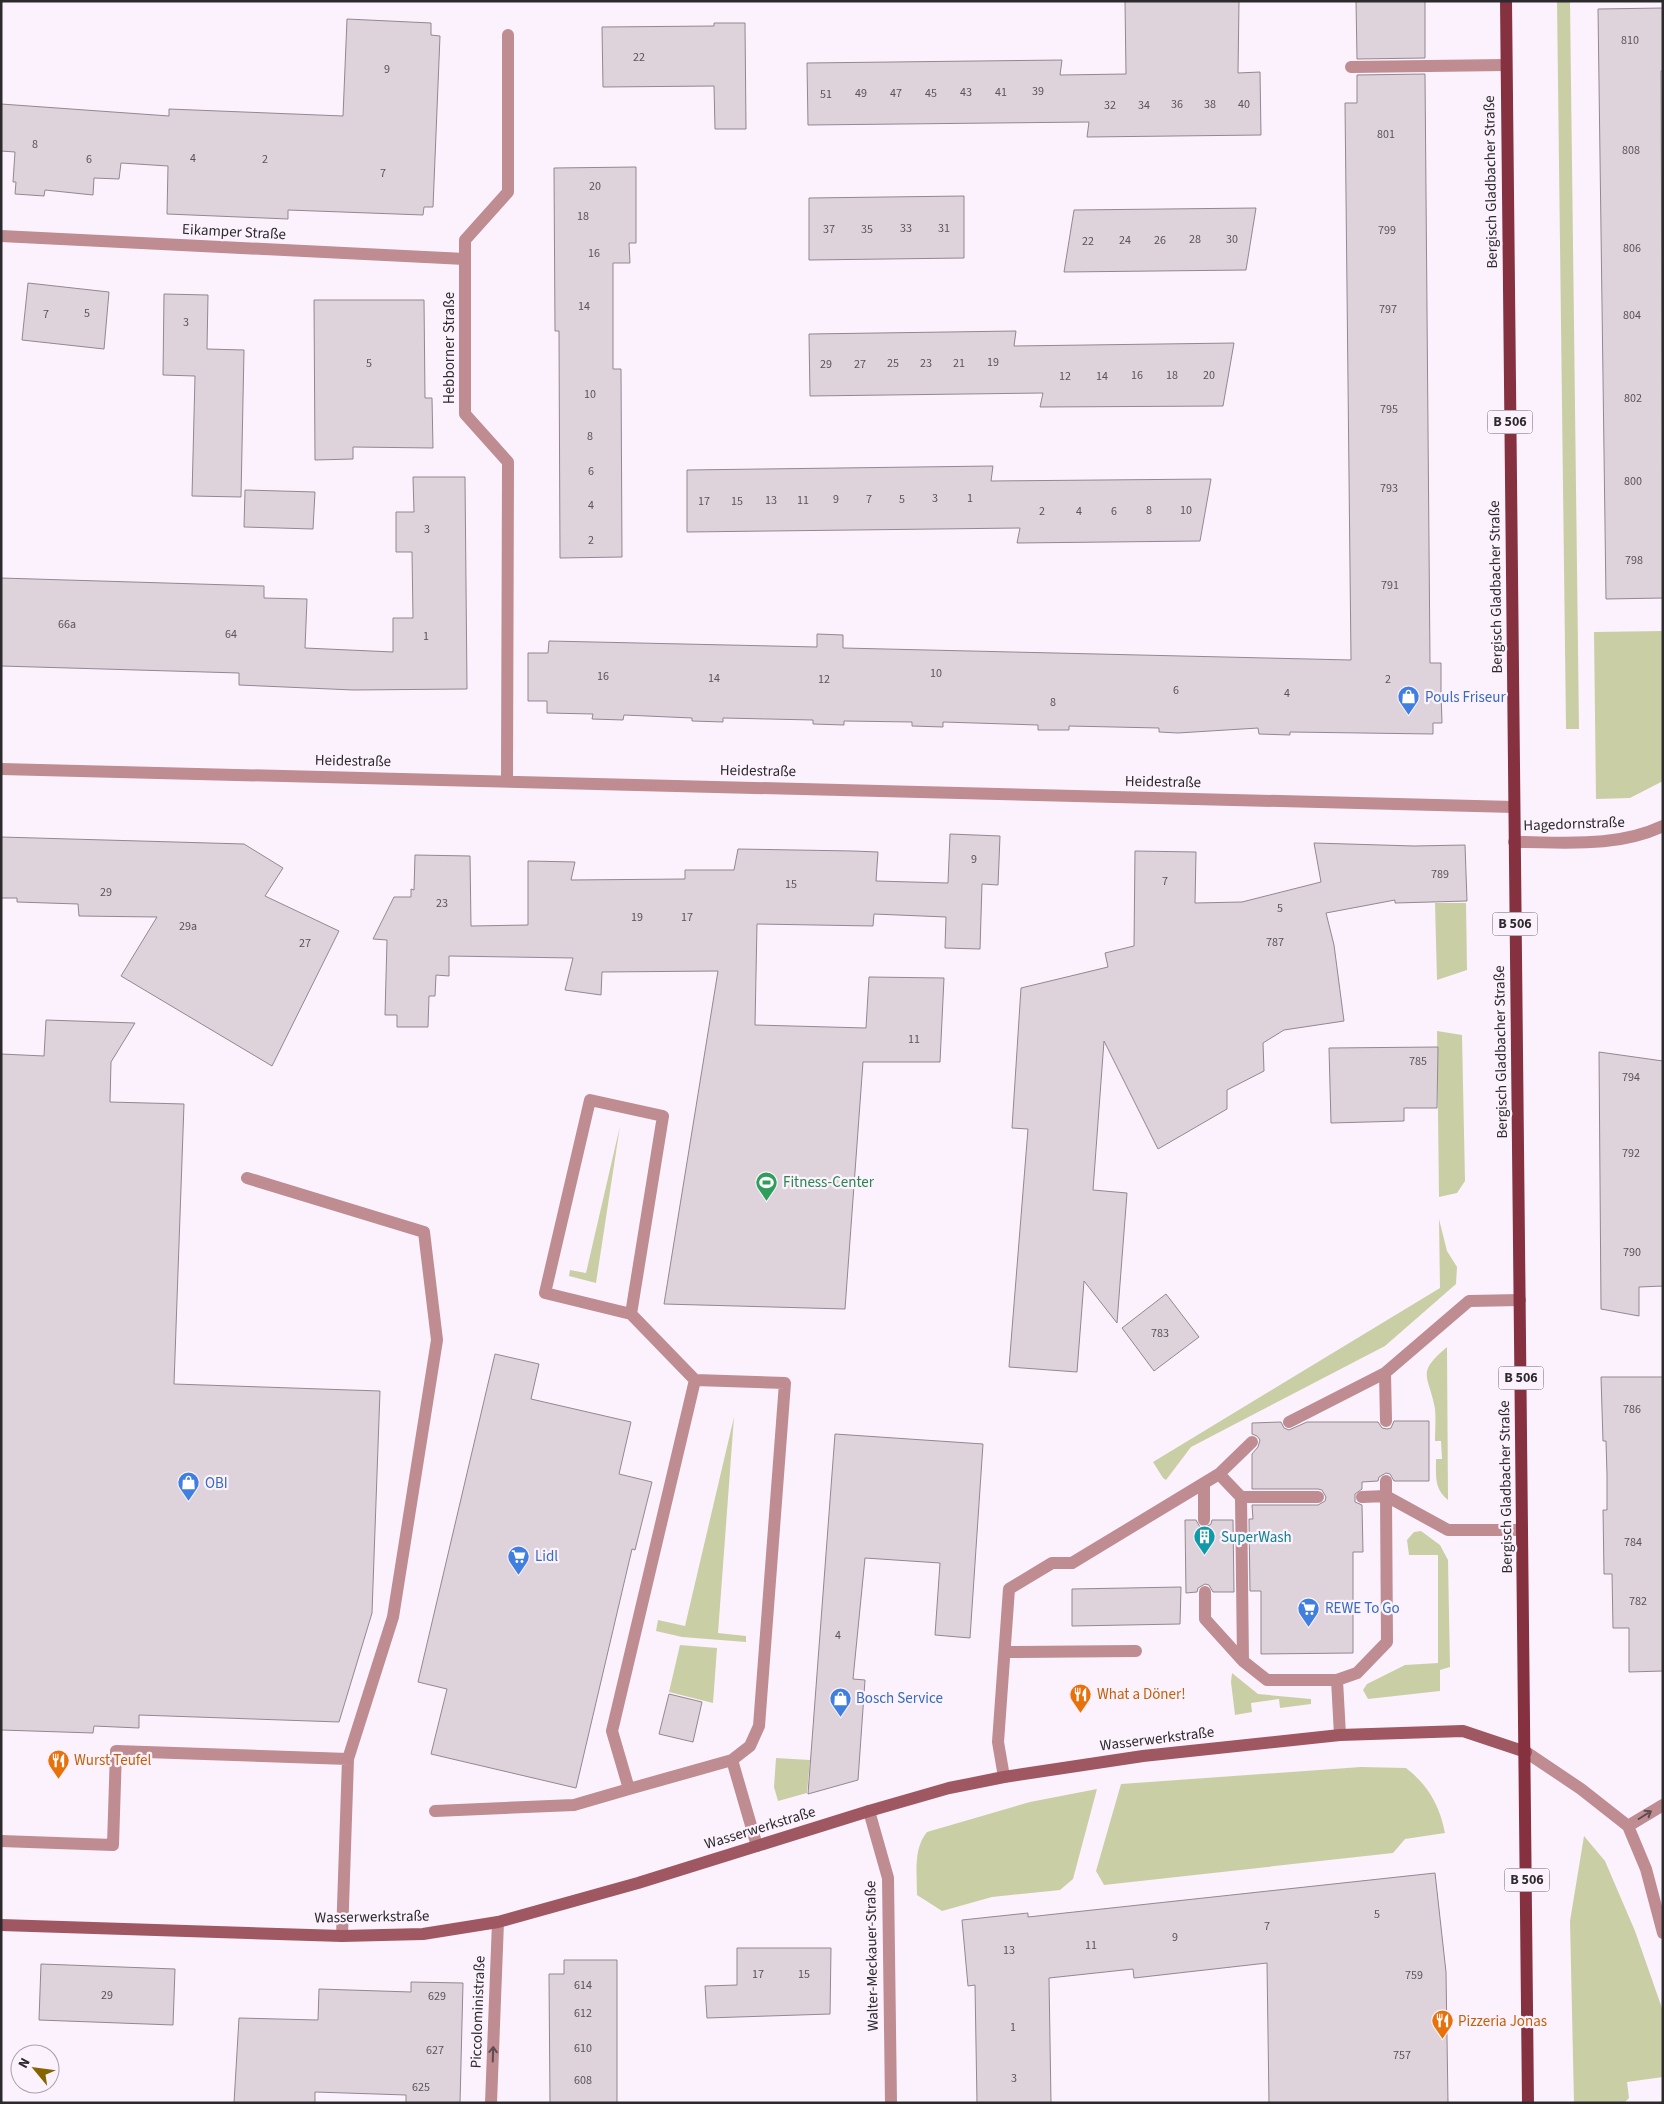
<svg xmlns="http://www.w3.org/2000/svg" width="1664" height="2104" viewBox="0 0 1664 2104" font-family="'Source Sans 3',sans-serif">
<rect width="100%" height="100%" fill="#fcf2fd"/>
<path fill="#cacea5" d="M1557 1H1570L1579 729H1566Z
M1663 631V781L1630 798 1596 799 1594 632Z
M1435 903H1466L1467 970 1437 980Z
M1437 1031 1462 1035 1465 1181 1457 1193 1439 1197Z
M620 1126 596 1283 569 1276 570 1270 586 1273Z
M1439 1219 1447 1251 1457 1267 1456 1284 1385 1346 1191 1447 1166 1480 1163 1478 1153 1462 1440 1288Z
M1447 1347 1448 1500C1434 1489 1436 1476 1436 1459H1442L1441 1441H1435C1435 1431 1436 1419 1435 1409 1429 1375 1415 1374 1447 1347Z
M734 1417 718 1633 746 1636V1642L682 1637 656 1631 658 1620 685 1626Z
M1421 1531 1440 1545 1448 1560 1450 1667 1440 1670V1691L1368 1699 1363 1690 1367 1684 1405 1665 1438 1663V1555H1409L1407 1540 1414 1532Z
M680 1645 717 1648 713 1703 669 1692Z
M1232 1673 1258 1694 1311 1699V1704L1280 1708 1279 1699 1251 1703 1252 1712 1235 1715 1231 1682Z
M776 1758 810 1760 807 1793 778 1801 774 1787Z
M1361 1767 1406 1768C1428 1785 1440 1806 1445 1833L1405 1839 1393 1853 1104 1885 1096 1871 1121 1784Z
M1097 1789 1073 1879 1060 1890 992 1897 942 1911 917 1895C917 1873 913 1849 927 1832L1030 1802Z
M1584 1836 1605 1861 1635 1931 1663 2011V2077L1627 2082 1629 2098 1624 2103H1574L1570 1921Z"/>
<path fill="#ded2db" stroke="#938891" d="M1125 1H1239L1238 73 1260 72 1261 135 1087 137 1089 122 808 125 807 63 1062 60 1060 75 1126 74Z
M1356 1H1425V58L1357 59Z
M1663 8V71H1661L1663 598 1606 599 1598 9Z
M347 19 431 23V35L440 36 433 207H424L423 215 288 210V219L167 214 168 166 121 163 119 179 94 178 93 195 45 190 44 196 15 194 16 182H13L15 152 1 151V104L169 116V109L343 116Z
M714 23H745L746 129H715L714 86 603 87 602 27 714 26Z
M1425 74 1430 663H1441V692L1442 723H1433V734L1290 732V735L1259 734 1258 728 1178 733 1159 732V728L1069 726V730H1038V725L943 722V727L912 726V722L844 721V725L813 724V720L723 718V722L692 721V718L624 715 623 720 592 719 593 714 547 713V701H528V653H548L549 641 817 647V634L843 635V648L1351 660 1345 103H1357V75Z
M636 167V243H629L630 263H613V369H621L622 557 560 558 559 331H555L554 168Z
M964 196V258L809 260V198Z
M1256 208 1246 270 1064 272 1074 210Z
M28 283 109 292 104 349 22 340Z
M164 294 208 295 207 349 244 350 241 497 192 496 195 376 163 375Z
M314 300H424L425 398H432L433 448 353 447V459L315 460Z
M1016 331 1014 346 1234 343 1223 406 1040 407 1043 393 810 396 809 334Z
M993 466 991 481 1211 479 1200 541 1017 543 1020 528 687 532V470Z
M413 477H465L467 689 353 690 239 685V673L1 666V578L264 586V598L307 599 305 648 393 652V618H413L412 552H396V512H414Z
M245 490 315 492 313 529 244 527Z
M950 834 1000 836 998 885 982 884 980 949 945 948 946 917 874 914 873 926 757 924 755 1025 866 1028 869 977 944 978 940 1062H863L845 1309 664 1304 718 971 602 972 601 995 565 990 573 958 449 956V976L436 975 435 996H429L428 1027H397V1015H385L387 940 373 939 394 897H411V889L414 890 415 855 470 856 471 926 528 925V861L575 862 571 880 685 879V870H734L738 849 853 851 878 852 876 881 948 883Z
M1 837 244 844 283 868 265 896 339 931 272 1066 121 976 157 917 79 916 78 904 17 902V898H1Z
M1314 843 1414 846 1465 845 1467 901 1395 903V900L1326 913 1334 945 1344 1021 1284 1030 1263 1043 1264 1071 1227 1090V1109L1158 1149 1104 1041 1093 1190 1127 1193 1117 1323 1084 1281 1077 1372 1009 1367 1028 1129 1012 1128 1021 988 1108 967 1105 953 1134 946 1135 851 1196 852 1195 903 1242 902 1321 882Z
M46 1020 135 1023 111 1062 110 1102 184 1104 174 1384 380 1391 372 1613 339 1722 139 1715V1728L94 1726 93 1733 1 1730V1054L44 1056Z
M1438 1047 1437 1108H1404V1121L1331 1123 1329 1048Z
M1599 1052 1663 1061V1286L1639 1287V1316L1601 1309Z
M1166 1294 1199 1337 1154 1371 1122 1328Z
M495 1354 539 1364 531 1399 631 1422 619 1474 652 1482 635 1550 632 1549 576 1788 431 1754 447 1689 418 1682Z
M1601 1377H1663V1671L1629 1672V1628H1613L1612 1574H1604L1603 1510H1607V1475L1606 1441H1603Z
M1394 1421H1429V1481H1394L1390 1474 1386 1473 1379 1477 1378 1481 1362 1482V1489L1355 1494V1502L1362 1505 1363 1552H1353V1653L1261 1654V1591H1250L1249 1519H1253L1252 1505H1318L1325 1501 1326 1497 1322 1490 1318 1489H1252V1454L1258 1447 1260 1440 1257 1436 1252 1434V1423L1281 1422 1284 1428 1289 1430 1307 1422H1378L1382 1428 1387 1429 1391 1428Z
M835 1434 983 1444 970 1638 935 1635 940 1563 865 1558 853 1679 865 1680 858 1780 808 1794Z
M1185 1520H1196L1200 1527 1204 1528 1211 1524 1212 1520H1233L1234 1592H1213L1209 1585 1205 1584 1198 1588 1197 1592 1186 1593Z
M1181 1587 1180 1624 1072 1626V1589Z
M669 1694 702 1702 693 1742 659 1734Z
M1435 1873 1446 1972 1448 2103H1269L1267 1963 1134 1978 1133 1969 1049 1978 1051 2103H977L975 1985 968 1986 962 1920 1028 1913V1917Z
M737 1948H831L830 2014 707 2018 705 1986 737 1985Z
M564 1960H617V2103H550L549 1974H564Z
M41 1964 175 1969 173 2025 39 2020Z
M411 1982 463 1983 460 2103H406V2095L315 2092V2103H234L239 2018 318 2020 319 1989 411 1992Z"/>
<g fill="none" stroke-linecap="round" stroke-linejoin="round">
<path stroke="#be8c91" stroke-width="12" d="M1351 67 1506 65
M247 1178 424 1232 437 1340 393 1617 348 1759 342 1936
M631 1314 545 1293 590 1100 663 1116 631 1314 695 1380 785 1383 759 1726 750 1746 732 1760 757 1846
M1385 1373 1386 1421
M1289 1422 1385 1373 1469 1301 1520 1300
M1219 1474 1241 1497 1243 1661 1267 1680H1337L1357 1673 1387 1642 1386 1496 1448 1530H1522
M1204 1483V1520
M1241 1497H1318
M1362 1497 1386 1496V1481
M1205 1592V1619L1243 1661
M1005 1652 1136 1651
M1337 1680 1340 1735
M1004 1777 998 1742 1009 1589 1052 1563H1072L1219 1474 1252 1442
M629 1789 732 1760
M435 1811 574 1805 629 1789 612 1731 695 1380
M1 1841 113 1845 116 1751 348 1759"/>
<path stroke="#be8c91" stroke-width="12" d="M1 236 465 259
M1 769 1514 807
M507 781 508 462 465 414V240L508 192V35
M1526 1752 1581 1789 1628 1826 1646 1869 1663 1933
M869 1811 888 1878 891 2103
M1628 1826 1663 1805
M491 2103 498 1922"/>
<path stroke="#be8c91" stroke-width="12" d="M1514 842C1565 842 1616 848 1663 826"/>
<path stroke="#9f5861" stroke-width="12" d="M1 1925 342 1936 423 1934 498 1922 638 1883 869 1811 949 1788 1004 1777 1143 1756 1340 1735 1463 1731 1526 1752"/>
<path stroke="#863140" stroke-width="12" d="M1506 1 1528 2103"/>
</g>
<defs><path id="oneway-shaft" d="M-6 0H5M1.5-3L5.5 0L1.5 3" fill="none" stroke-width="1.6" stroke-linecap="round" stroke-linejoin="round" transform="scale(1.25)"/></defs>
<g stroke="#604c51">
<use href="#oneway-shaft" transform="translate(1645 1815) rotate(-32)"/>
<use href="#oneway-shaft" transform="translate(493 2054) rotate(-88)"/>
</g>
<defs>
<symbol id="shop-pin" viewBox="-11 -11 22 30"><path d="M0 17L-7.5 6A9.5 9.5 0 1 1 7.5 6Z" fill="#3f7fe0" stroke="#fcf2fd"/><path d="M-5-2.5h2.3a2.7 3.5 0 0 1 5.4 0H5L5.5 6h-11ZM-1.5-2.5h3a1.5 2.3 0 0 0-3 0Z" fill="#fff"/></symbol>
<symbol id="stadium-pin" viewBox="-11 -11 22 30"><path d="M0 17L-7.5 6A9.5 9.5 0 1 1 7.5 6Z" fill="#2e9e5b" stroke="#fcf2fd"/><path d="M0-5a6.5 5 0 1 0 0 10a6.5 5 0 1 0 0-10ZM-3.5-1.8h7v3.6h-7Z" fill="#fff"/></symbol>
<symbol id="building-pin" viewBox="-11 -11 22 30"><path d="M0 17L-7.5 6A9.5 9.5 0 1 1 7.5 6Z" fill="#0f9aa8" stroke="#fcf2fd"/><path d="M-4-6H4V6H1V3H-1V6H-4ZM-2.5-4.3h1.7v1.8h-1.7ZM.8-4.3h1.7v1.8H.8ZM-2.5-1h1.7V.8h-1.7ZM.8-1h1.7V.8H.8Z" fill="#fff"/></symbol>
<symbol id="supermarket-pin" viewBox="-11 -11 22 30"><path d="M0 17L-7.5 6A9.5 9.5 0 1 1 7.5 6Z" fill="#3f7fe0" stroke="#fcf2fd"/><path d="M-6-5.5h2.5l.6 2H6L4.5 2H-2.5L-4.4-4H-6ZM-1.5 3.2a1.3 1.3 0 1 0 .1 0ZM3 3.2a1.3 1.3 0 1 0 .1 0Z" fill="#fff"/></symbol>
<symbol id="restaurant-pin" viewBox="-11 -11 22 30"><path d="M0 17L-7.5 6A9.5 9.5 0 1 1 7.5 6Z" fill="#e8710a" stroke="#fcf2fd"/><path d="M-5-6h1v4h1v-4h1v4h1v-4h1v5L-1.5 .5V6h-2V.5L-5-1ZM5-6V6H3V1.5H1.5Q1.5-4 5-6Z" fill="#fff"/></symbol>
</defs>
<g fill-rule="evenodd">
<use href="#shop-pin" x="1396" y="684" width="25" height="34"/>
<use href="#stadium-pin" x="754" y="1170" width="25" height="34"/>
<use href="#shop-pin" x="176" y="1470" width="25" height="34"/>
<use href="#building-pin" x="1192" y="1524" width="25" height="34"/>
<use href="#supermarket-pin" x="506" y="1544" width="25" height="34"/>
<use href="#supermarket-pin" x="1296" y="1596" width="25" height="34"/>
<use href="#restaurant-pin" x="1068" y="1682" width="25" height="34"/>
<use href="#shop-pin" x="828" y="1686" width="25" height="34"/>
<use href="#restaurant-pin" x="46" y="1748" width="25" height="34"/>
<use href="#restaurant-pin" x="1430" y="2008" width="25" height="34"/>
</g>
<g text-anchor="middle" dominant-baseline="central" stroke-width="4.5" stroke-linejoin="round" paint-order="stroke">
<g font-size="12" fill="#595459">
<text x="1630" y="40">810</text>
<text x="639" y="57">22</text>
<text x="387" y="69">9</text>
<text x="1038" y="91">39</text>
<text x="966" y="92">43</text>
<text x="1001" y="92">41</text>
<text x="861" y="93">49</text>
<text x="896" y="93">47</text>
<text x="931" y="93">45</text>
<text x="826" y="94">51</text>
<text x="1177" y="104">36</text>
<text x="1210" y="104">38</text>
<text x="1244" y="104">40</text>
<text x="1110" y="105">32</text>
<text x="1144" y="105">34</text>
<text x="1386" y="134">801</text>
<text x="35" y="144">8</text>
<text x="1631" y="150">808</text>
<text x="193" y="158">4</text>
<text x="89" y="159">6</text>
<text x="265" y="159">2</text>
<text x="383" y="173">7</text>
<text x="595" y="186">20</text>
<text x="583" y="216">18</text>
<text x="906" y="228">33</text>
<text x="944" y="228">31</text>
<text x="829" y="229">37</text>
<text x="867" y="229">35</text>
<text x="1387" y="230">799</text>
<text x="1195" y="239">28</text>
<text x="1232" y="239">30</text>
<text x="1125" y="240">24</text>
<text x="1160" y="240">26</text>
<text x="1088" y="241">22</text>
<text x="1632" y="248">806</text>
<text x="594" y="253">16</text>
<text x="584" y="306">14</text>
<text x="1388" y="309">797</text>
<text x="87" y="313">5</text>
<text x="46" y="314">7</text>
<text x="1632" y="315">804</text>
<text x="186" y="322">3</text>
<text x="993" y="362">19</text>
<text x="369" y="363">5</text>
<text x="893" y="363">25</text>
<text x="926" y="363">23</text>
<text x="959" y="363">21</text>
<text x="826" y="364">29</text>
<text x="860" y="364">27</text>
<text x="1137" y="375">16</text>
<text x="1172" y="375">18</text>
<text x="1209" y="375">20</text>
<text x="1065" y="376">12</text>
<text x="1102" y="376">14</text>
<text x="590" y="394">10</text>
<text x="1633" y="398">802</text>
<text x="1389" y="409">795</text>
<text x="590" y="436">8</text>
<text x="591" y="471">6</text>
<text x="1633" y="481">800</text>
<text x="1389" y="488">793</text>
<text x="935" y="498">3</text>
<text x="970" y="498">1</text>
<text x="836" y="499">9</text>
<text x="869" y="499">7</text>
<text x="902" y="499">5</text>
<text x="771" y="500">13</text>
<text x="803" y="500">11</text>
<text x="704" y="501">17</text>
<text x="737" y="501">15</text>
<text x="591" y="505">4</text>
<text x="1149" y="510">8</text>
<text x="1186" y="510">10</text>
<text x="1042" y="511">2</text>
<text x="1079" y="511">4</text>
<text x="1114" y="511">6</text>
<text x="427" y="529">3</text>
<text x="591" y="540">2</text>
<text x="1634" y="560">798</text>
<text x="1390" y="585">791</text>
<text x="67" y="624">66a</text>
<text x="231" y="634">64</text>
<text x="426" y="636">1</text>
<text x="936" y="673">10</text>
<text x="603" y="676">16</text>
<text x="714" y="678">14</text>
<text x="824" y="679">12</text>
<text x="1388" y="679">2</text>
<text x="1176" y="690">6</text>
<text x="1287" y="693">4</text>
<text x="1053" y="702">8</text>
<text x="974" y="859">9</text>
<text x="1440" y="874">789</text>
<text x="1165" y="881">7</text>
<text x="791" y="884">15</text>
<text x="106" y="892">29</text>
<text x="442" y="903">23</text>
<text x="1280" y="908">5</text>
<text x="637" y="917">19</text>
<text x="687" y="917">17</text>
<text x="188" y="926">29a</text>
<text x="1275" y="942">787</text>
<text x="305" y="943">27</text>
<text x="914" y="1039">11</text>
<text x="1418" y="1061">785</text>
<text x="1631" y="1077">794</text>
<text x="1631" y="1153">792</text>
<text x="1632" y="1252">790</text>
<text x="1160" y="1333">783</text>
<text x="1632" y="1409">786</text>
<text x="1633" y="1542">784</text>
<text x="1638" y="1601">782</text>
<text x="838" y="1635">4</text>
<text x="1377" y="1914">5</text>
<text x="1267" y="1926">7</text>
<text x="1175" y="1937">9</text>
<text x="1091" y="1945">11</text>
<text x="1009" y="1950">13</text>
<text x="758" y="1974">17</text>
<text x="804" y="1974">15</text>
<text x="1414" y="1975">759</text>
<text x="583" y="1985">614</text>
<text x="107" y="1995">29</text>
<text x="437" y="1996">629</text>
<text x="583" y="2013">612</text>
<text x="1013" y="2027">1</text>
<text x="583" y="2048">610</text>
<text x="435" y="2050">627</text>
<text x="1402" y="2055">757</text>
<text x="1014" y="2078">3</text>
<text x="583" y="2080">608</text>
<text x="421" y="2087">625</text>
</g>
<g fill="#fcf2fd" stroke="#6b666c" stroke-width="1">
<rect x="1487.5" y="410.5" width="45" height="23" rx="4"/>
<rect x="1492.5" y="912.5" width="45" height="23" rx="4"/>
<rect x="1498.5" y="1366.5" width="45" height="23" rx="4"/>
<rect x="1504.5" y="1868.5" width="45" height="23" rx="4"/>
</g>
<g font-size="14" font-weight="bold" fill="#2d2a2e">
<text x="1510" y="422">B 506</text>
<text x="1515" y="924">B 506</text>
<text x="1521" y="1378">B 506</text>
<text x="1527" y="1880">B 506</text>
</g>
<g font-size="15" fill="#2d2a2e" stroke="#fcf2fd">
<text transform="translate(1491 182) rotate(-91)">Bergisch Gladbacher Straße</text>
<text transform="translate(234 232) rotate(3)">Eikamper Straße</text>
<text transform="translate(449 348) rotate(-90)">Hebborner Straße</text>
<text transform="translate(1496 587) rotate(-91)">Bergisch Gladbacher Straße</text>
<text transform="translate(353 761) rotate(1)">Heidestraße</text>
<text transform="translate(758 771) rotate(1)">Heidestraße</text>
<text transform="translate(1163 782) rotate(1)">Heidestraße</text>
<text transform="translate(1574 824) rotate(-2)">Hagedornstraße</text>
<text transform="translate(1501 1052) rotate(-91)">Bergisch Gladbacher Straße</text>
<text transform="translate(1506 1487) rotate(-91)">Bergisch Gladbacher Straße</text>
<text transform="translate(1157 1739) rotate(-7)">Wasserwerkstraße</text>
<text transform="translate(760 1828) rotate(-17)">Wasserwerkstraße</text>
<text transform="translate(372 1917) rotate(-1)">Wasserwerkstraße</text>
<text transform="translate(872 1956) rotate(-91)">Walter-Meckauer-Straße</text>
<text transform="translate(478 2012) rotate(-88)">Piccoloministraße</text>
</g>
<g font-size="15" fill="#366cbe" stroke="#fcf2fd" text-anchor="start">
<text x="1425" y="697">Pouls Friseur</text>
<text x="205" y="1483">OBI</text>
<text x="535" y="1556">Lidl</text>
<text x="1325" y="1608">REWE To Go</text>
<text x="856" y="1698">Bosch Service</text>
</g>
<g font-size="15" fill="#27864d" stroke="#fcf2fd" text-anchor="start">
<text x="783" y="1182">Fitness-Center</text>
</g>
<g font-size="15" fill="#0d838f" stroke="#fcf2fd" text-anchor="start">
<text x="1221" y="1537">SuperWash</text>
</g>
<g font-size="15" fill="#c56008" stroke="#fcf2fd" text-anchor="start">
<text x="1097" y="1694">What a Döner!</text>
<text x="74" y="1760">Wurst Teufel</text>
<text x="1458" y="2021">Pizzeria Jonas</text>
</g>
</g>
<rect width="1664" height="2104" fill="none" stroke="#2d2a2e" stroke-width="5"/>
<g transform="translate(35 2069) rotate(299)"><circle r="24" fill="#fcf2fd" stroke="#a9a2aa"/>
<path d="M0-4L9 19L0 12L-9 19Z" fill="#856500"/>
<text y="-8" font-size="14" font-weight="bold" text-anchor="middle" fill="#2d2a2e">N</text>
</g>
</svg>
